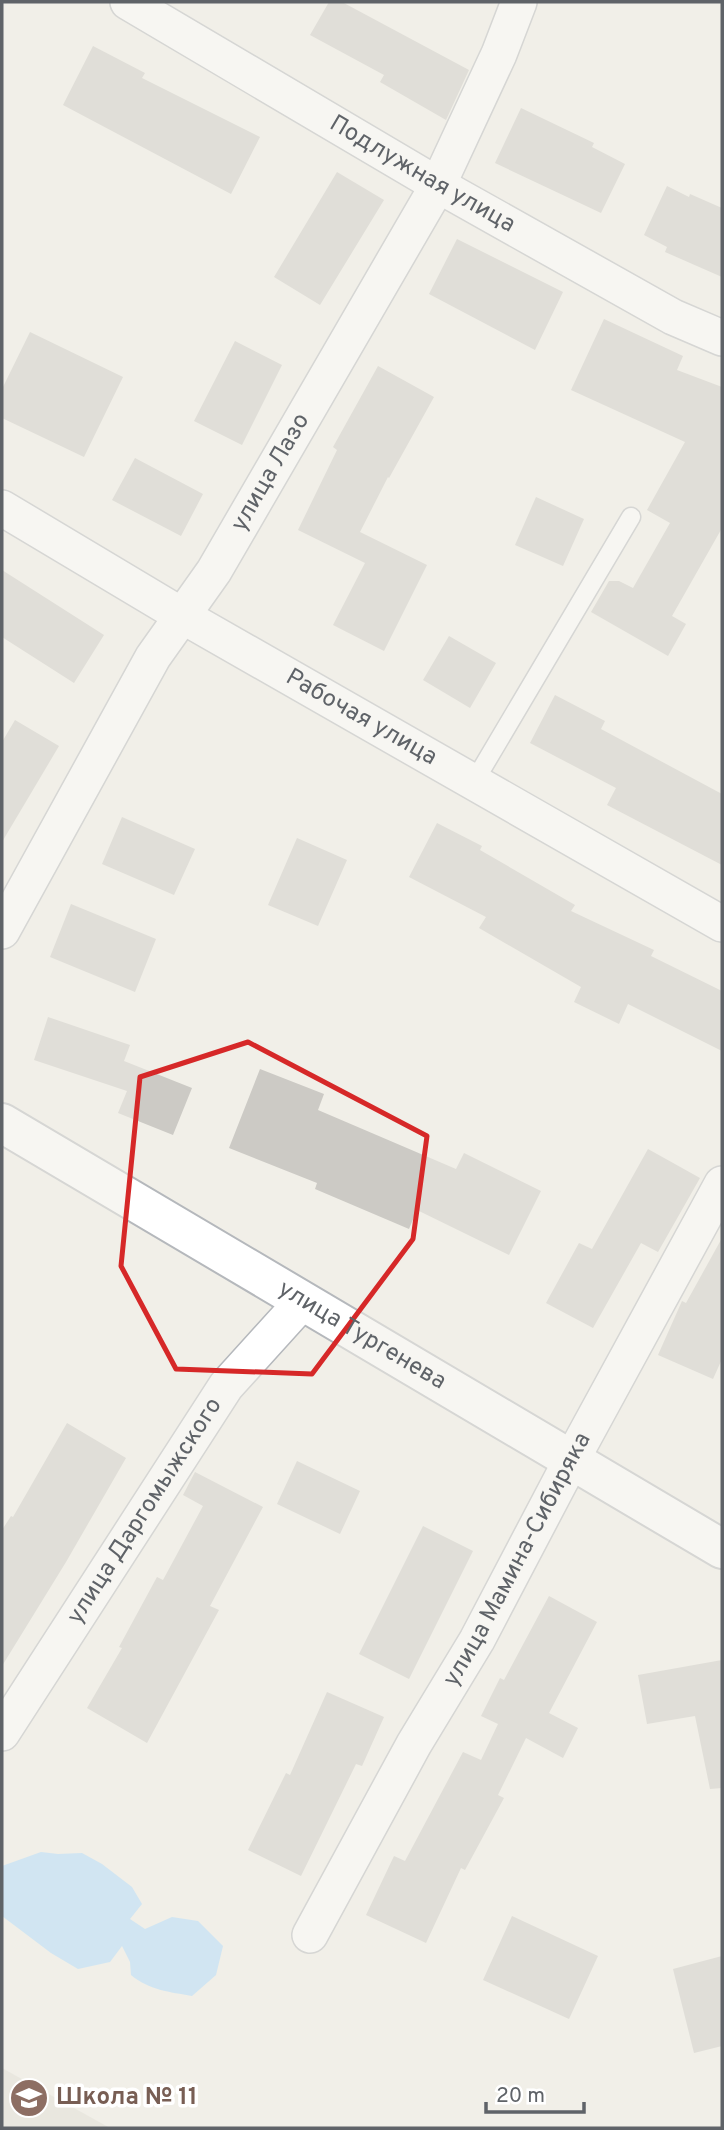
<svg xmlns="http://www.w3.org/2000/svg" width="724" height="2130" viewBox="0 0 724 2130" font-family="Overpass,sans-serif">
<rect width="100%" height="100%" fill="#f1efe8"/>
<path fill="#e1ded6" d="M2 2068 110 2128H2Z"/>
<path fill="#aadaff" d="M41 1852 58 1854 82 1853 102 1864 132 1887 142 1904 130 1919 145 1929 172 1917 198 1921 223 1946 216 1975 192 1996C170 1992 149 1990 131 1975L130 1962 122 1946 110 1962 78 1969 51 1953 2 1916V1866Z"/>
<path fill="#cccac5" d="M329 2H342L469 70 446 120 380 82 384 75 310 35Z
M93 46 145 73 142 78 260 137 231 194 63 105Z
M521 108 594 143 592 147 625 164 601 213 495 163Z
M337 172 384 200 320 305 274 277Z
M667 186 689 197 690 194 722 208V277L665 252 667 247 644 235Z
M457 239 563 292 535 350 429 294Z
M604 319 683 356 677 370 722 387V528L672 616 686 624 668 656 591 612 609 581H619L633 588 670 523 647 510 685 442 571 390Z
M30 332 123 377 84 457 2 418V389Z
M235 341 282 365 242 445 194 421Z
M378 366 434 397 389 478 388 477 360 532 427 565 384 651 333 625 365 563 298 530 337 450 333 447Z
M135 458 203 494 181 536 112 500Z
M536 497 584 519 563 566 515 545Z
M2 570 104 635 74 683 2 637Z
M449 636 496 663 470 708 423 680Z
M555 695 605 721 601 729 722 794V865L607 805 616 788 530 743Z
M15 720 59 746 2 842V742Z
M122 817 195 849 174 895 102 864Z
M437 823 482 846 480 850 575 905 571 911 654 950 651 956 722 991V1051L628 1004 619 1024 574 1002 581 987 479 928 486 917 409 877Z
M297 838 347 860 318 926 268 905Z
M71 904 156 939 135 992 50 957Z
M48 1017 130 1045 124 1061 192 1088 173 1135 118 1113 127 1091 34 1060Z
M260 1069 324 1094 318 1110 456 1169 464 1153 541 1191 509 1255 417 1210 409 1229 315 1189 317 1183 229 1148Z
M648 1149 700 1178 658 1252 641 1243 593 1328 546 1303 579 1243 592 1249Z
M722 1238V1359L713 1379 658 1355 682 1301 686 1303Z
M67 1423 126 1458 66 1562 2 1666V1530L11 1516 13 1517Z
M297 1461 360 1491 340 1534 277 1504Z
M195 1472 263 1507 210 1606 219 1610 147 1743 87 1708 122 1648 119 1647 157 1577 163 1580 203 1506 183 1495Z
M423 1526 473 1551 409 1679 359 1654Z
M549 1596 597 1622 549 1713 578 1728 563 1758 526 1738 498 1795 504 1798 465 1870 461 1868 426 1943 366 1915 394 1856 405 1861 463 1752 481 1760 498 1724 481 1716 500 1678 504 1680Z
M722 1660V1788L710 1789 695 1716 647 1724 638 1675Z
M327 1692 384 1717 362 1766 356 1764 301 1876 248 1850 286 1773 290 1775Z
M512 1916 598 1956 569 2019 483 1980Z
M722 1956V2046L694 2053 673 1969Z"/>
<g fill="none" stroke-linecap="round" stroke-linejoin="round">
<defs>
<path id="service" d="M474 782 631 517"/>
<g id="minor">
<path id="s1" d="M128 2 438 185 673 317 722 338"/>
<path id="s2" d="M2 508 181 615 722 924"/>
<path id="s3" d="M2 931 153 657 214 571 438 185 499 54 519 2"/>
<path id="s4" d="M2 1733 226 1386 303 1301"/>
<path id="s5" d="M310 1935 414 1744 477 1640 572 1459 722 1184"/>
</g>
<g id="tertiary">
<path id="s6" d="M2 1123 722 1549"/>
</g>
</defs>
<use href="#service" stroke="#b5b8bc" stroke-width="21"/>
<use href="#minor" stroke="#b5b8bc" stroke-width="38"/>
<use href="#tertiary" stroke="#b5b8bc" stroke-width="42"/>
<use href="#service" stroke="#fff" stroke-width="18"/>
<use href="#minor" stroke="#fff" stroke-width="35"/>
<use href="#tertiary" stroke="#fff" stroke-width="38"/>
</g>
<path d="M0 0H724V2130H0ZM248 1042 427 1136 413 1239 312 1374 176 1369 121 1266 140 1077Z" fill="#f1efe8" fill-opacity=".55" fill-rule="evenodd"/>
<path fill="none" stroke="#d62828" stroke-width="5" stroke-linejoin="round" d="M248 1042 427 1136 413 1239 312 1374 176 1369 121 1266 140 1077Z"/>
<defs>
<symbol id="school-disc" viewBox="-11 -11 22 22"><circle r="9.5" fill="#8d6e63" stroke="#fff"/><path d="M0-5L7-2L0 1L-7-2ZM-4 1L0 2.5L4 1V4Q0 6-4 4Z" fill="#fff"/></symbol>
</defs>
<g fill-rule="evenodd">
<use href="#school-disc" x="7" y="2076" width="44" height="44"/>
</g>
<g text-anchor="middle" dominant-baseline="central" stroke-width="7" stroke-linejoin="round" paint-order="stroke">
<g font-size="24" fill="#5f6368" stroke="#fff">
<text stroke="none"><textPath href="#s1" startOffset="341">Подлужная улица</textPath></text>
<text stroke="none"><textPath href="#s3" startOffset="532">улица Лазо</textPath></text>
<text stroke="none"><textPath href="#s2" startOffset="416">Рабочая улица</textPath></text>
<text stroke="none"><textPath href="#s6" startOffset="418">улица Тургенева</textPath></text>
<text stroke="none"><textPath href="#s4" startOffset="264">улица Даргомыжского</textPath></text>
<text stroke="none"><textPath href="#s5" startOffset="429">улица Мамина-Сибиряка</textPath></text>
</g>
<g font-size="24" font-weight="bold" fill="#785e54" stroke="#fff" text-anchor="start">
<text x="56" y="2098">Школа № 11</text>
</g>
</g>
<rect width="724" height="2130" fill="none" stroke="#5f6368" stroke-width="7"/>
<path d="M486 2102v10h98v-10" fill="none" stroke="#5f6368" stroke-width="3.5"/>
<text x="496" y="2102" font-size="21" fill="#5f6368" stroke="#ffffff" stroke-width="5" paint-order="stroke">20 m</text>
</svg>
